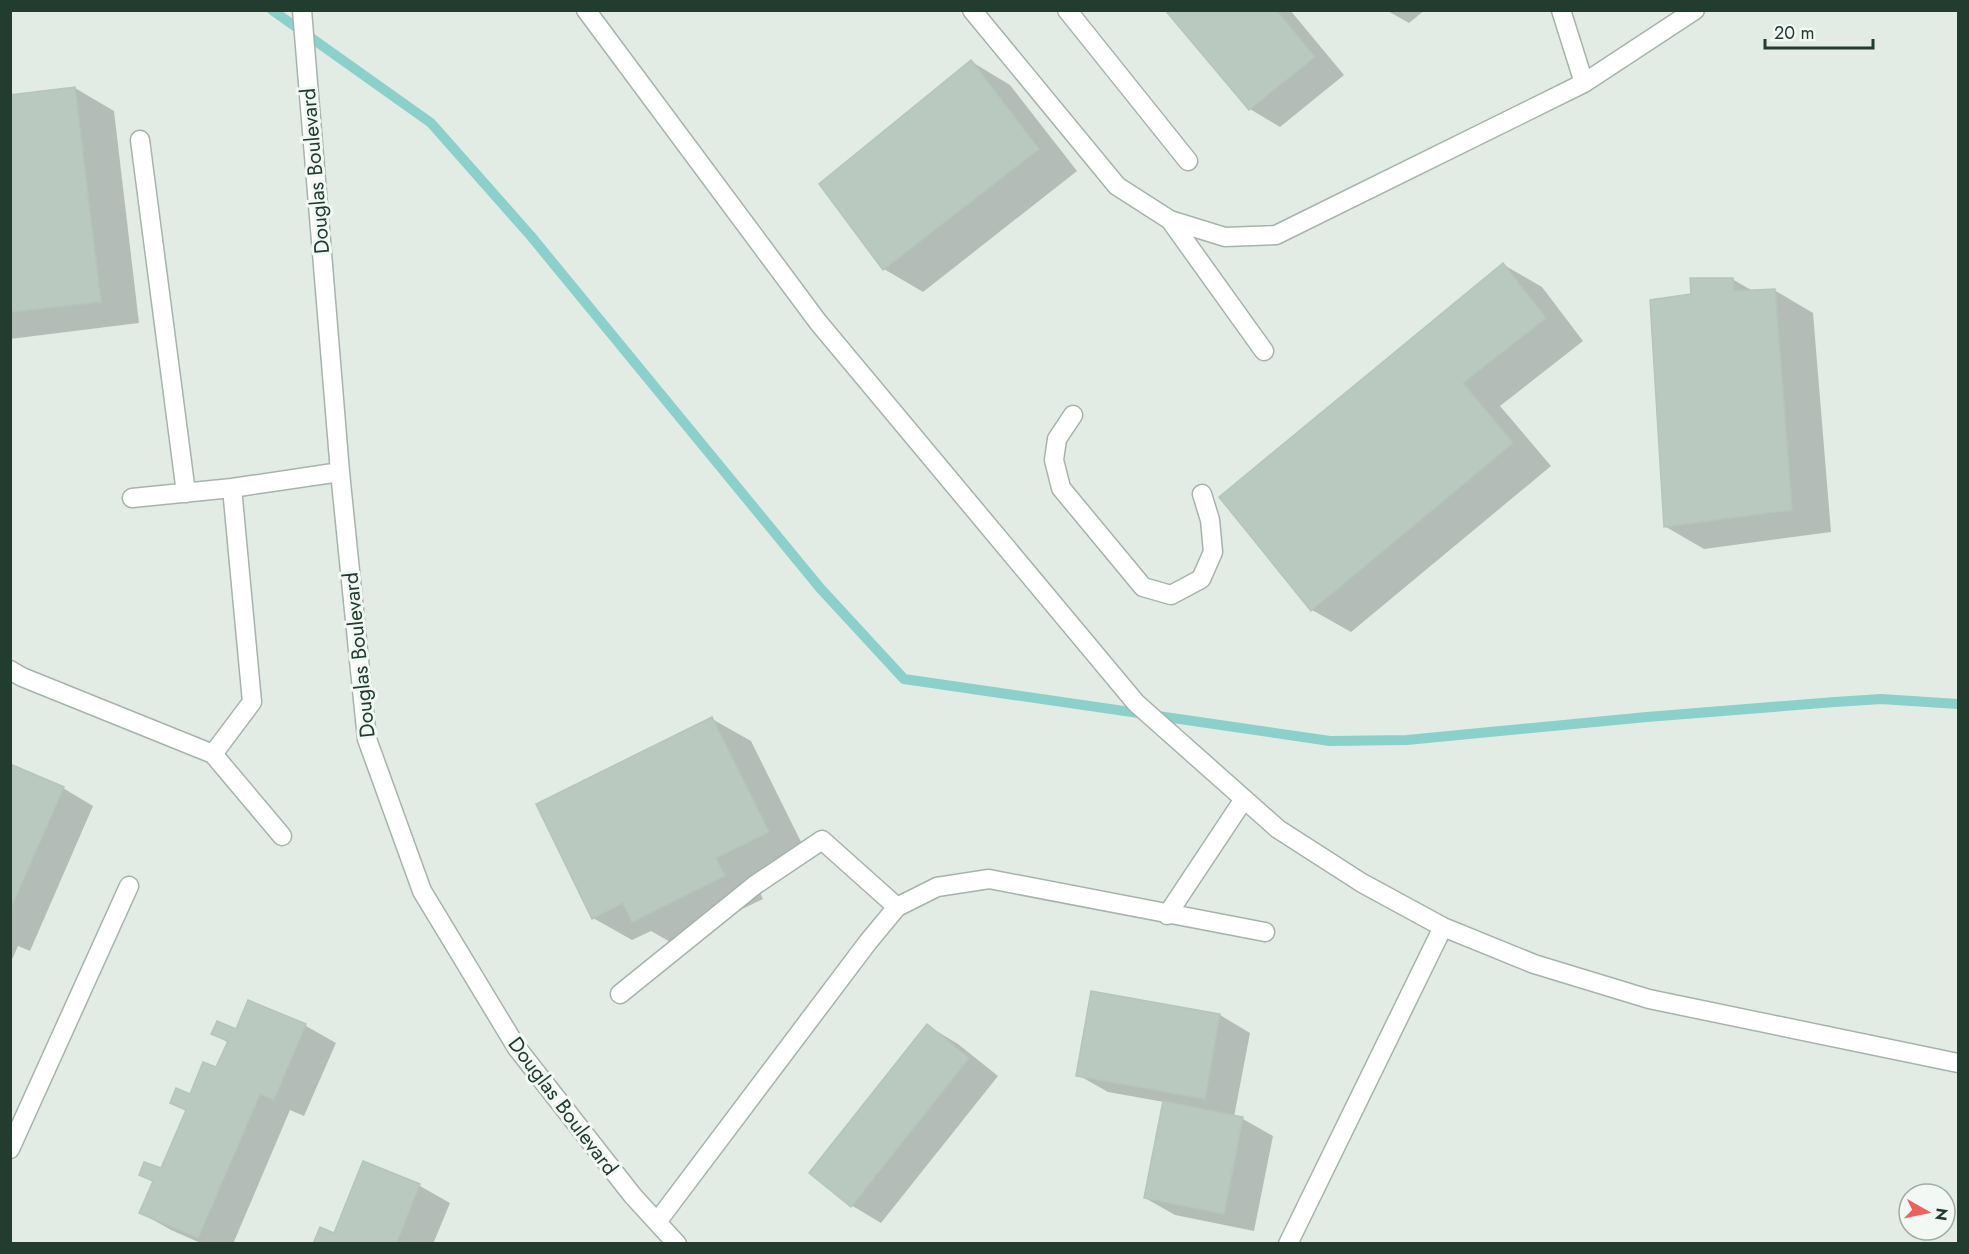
<svg xmlns="http://www.w3.org/2000/svg" width="1969" height="1254" viewBox="0 0 1969 1254" font-family="Jost,sans-serif">
<rect width="100%" height="100%" fill="#e2ece5"/>
<path fill="#0003" d="M1167 10H1290L1344 75 1280 127 1250 109Z
M1386 10H1425L1409 23Z
M972 62 1010 85 1077 171 923 292 884 269 821 185Z
M10 86 12 96 75 88 114 111 139 323 10 339Z
M1504 265 1542 287 1583 341 1500 406 1551 466 1351 632 1312 610Z
M1732 279 1753 291 1774 290 1813 313 1831 532 1704 549 1666 527 1692 296Z
M712 719 751 741 807 854 754 880 763 899 672 943 651 931 632 940 593 918Z
M10 766 63 788 93 806 30 951 18 946 10 964Z
M249 1002 306 1026 336 1043 304 1116 290 1110 233 1244H203L171 1230 141 1213 154 1182 141 1174 162 1170 187 1111 172 1103 190 1096 217 1069 229 1043 213 1034 237 1031Z
M1220 1015 1250 1033 1234 1117 1243 1119 1273 1136 1254 1231 1175 1215 1145 1198 1164 1102 1108 1092 1078 1075Z
M928 1026 958 1044 998 1076 881 1223 851 1205Z
M364 1163 420 1186 450 1203 433 1244H315L335 1235Z"/>
<g fill="none" stroke-linecap="round" stroke-linejoin="round">
<path stroke="#8bd0cb" stroke-width="10" d="M272 10 431 123 530 235 820 588 904 679 1330 741 1407 740 1647 717 1835 702 1881 699 1958 704"/>
</g>
<path fill="#bac9c0" stroke="#b4c5bb" stroke-width="1.5" d="M1165 10H1276L1315 57 1249 110Z
M971 60 1039 149 883 270 819 184Z
M75 87 101 302 10 312V95Z
M1503 263 1546 318 1463 383 1513 443 1311 611 1219 497Z
M1690 278H1733L1734 291 1775 289 1792 510 1664 527 1650 300 1691 294Z
M712 717 769 832 716 858 725 876 632 922 623 903 592 919 536 804Z
M10 764 64 787 10 910Z
M1091 991 1220 1014 1205 1099 1076 1076Z
M248 1000 306 1024 274 1100 260 1094 198 1238 139 1213 153 1181 139 1175 144 1162 161 1168 186 1110 170 1103 176 1088 190 1094 203 1062 216 1067 228 1041 211 1034 217 1021 236 1029Z
M927 1024 969 1058 851 1207 809 1173Z
M1163 1101 1243 1117 1224 1214 1144 1198Z
M363 1161 420 1184 396 1244H313L320 1227 334 1233Z"/>
<g fill="none" stroke-linecap="round" stroke-linejoin="round">
<defs>
<path id="minor" d="M302 10 340 472 367 739 422 891 517 1048 633 1196 677 1244
M586 10 818 322 1136 703 1278 829 1362 883 1443 927 1534 964 1649 999 1958 1063
M972 10 1117 186 1170 220 1225 237 1276 235 1584 83 1695 10
M1067 10 1188 161
M1561 10 1584 83
M140 140 186 493
M1170 220 1264 351
M1073 415 1057 439 1054 460 1061 488 1143 587 1171 595 1201 579 1213 552 1210 520 1202 494
M132 498 232 488 340 472
M10 670 22 677 213 754 282 836
M213 754 252 702 232 488
M1167 915 1244 799
M620 994 755 885 822 840 897 907
M10 1149 129 886
M657 1222 868 942 897 907 937 887 989 879 1265 932
M1288 1244 1443 927"/>
</defs>
<use href="#minor" stroke="#a5b4ab" stroke-width="21"/>
<use href="#minor" stroke="#fff" stroke-width="18"/>
</g>
<g text-anchor="middle" dominant-baseline="central" stroke-width="6" stroke-linejoin="round" paint-order="stroke">
<g font-size="21" fill="#223c30" stroke="#f2f8f4">
<text transform="translate(315 171) rotate(-95)">Douglas Boulevard</text>
<text transform="translate(359 655) rotate(-96)">Douglas Boulevard</text>
<text transform="translate(563 1106) rotate(53)">Douglas Boulevard</text>
</g>
</g>
<rect width="1969" height="1254" fill="none" stroke="#223c30" stroke-width="24"/>
<g transform="translate(1927 1212) rotate(99)"><circle r="28" fill="#f2f8f4" stroke="#9fada6" stroke-width="1.5"/>
<path d="M0-4.5L10 22L0 15L-10 22Z" fill="#ef615d"/>
<text y="-9" font-size="16" font-weight="bold" text-anchor="middle" fill="#223c30">N</text>
</g>
<path d="M1765 39v9h108v-9" fill="none" stroke="#223c30" stroke-width="3"/>
<text x="1774" y="39" font-size="18" fill="#223c30" stroke="#f2f8f4" stroke-width="4.5" paint-order="stroke">20 m</text>
</svg>
